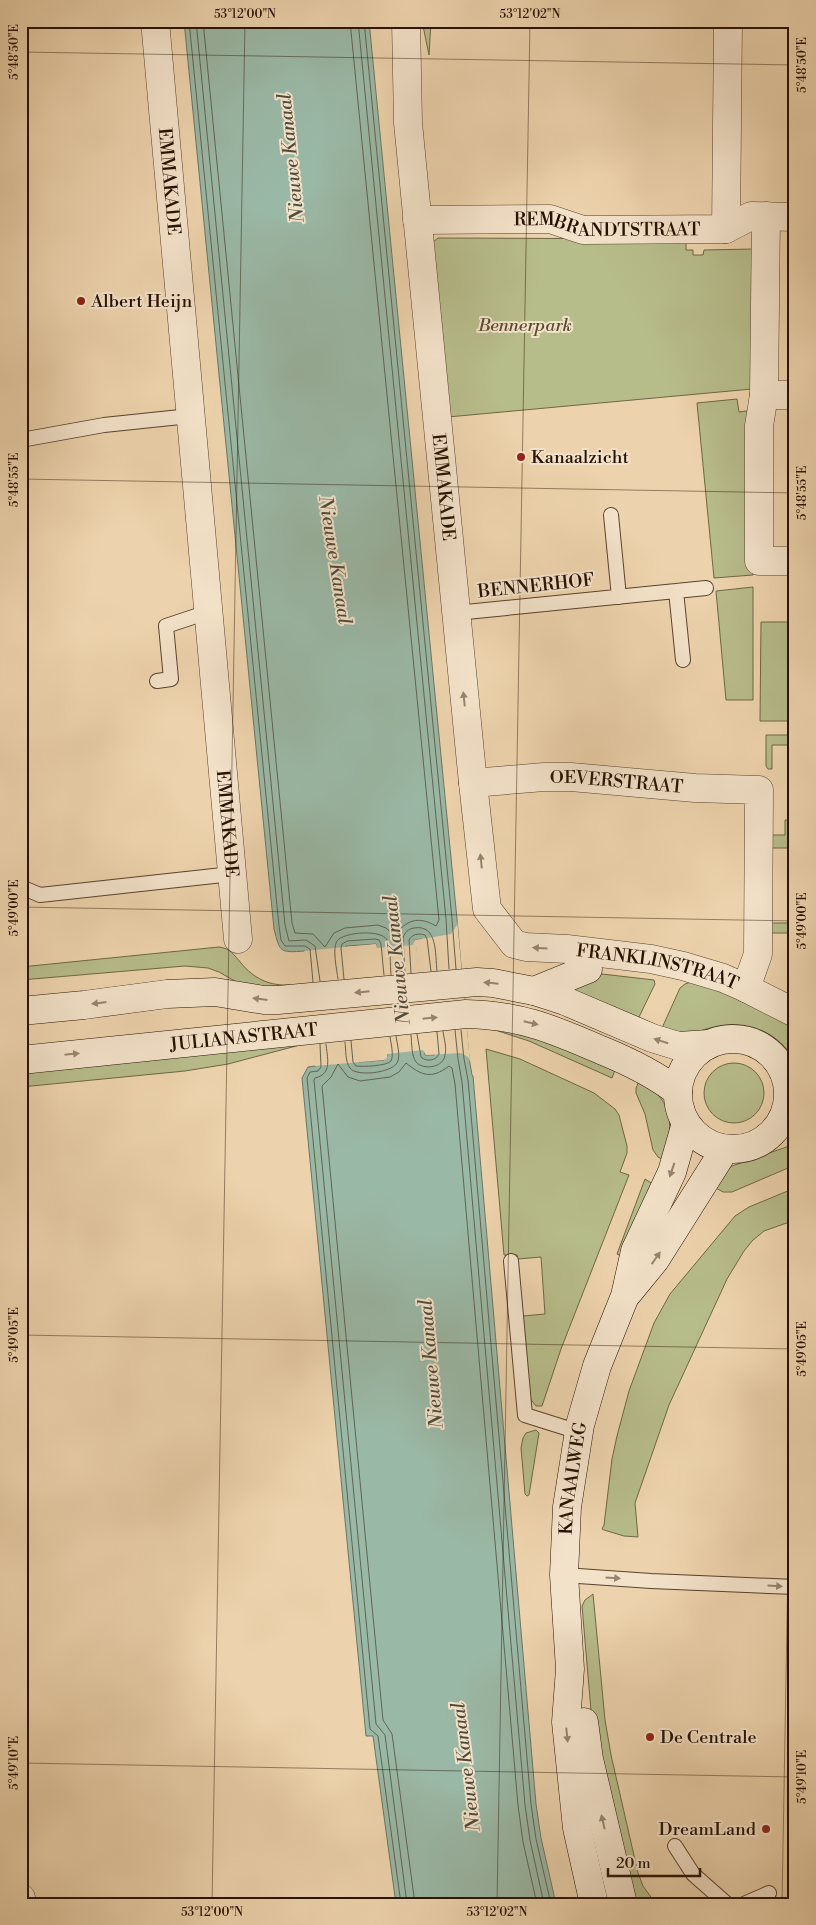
<svg xmlns="http://www.w3.org/2000/svg" width="816" height="1925" viewBox="0 0 816 1925" font-family="'Libre Bodoni',serif">
<rect width="100%" height="100%" fill="#edd3ad"/>
<filter id="stains"><feTurbulence type="fractalNoise" baseFrequency=".004" numOctaves="4"/><feColorMatrix values="0 0 0 0 .2 0 0 0 0 .09 0 0 0 0 .02 0 0 0 .5 -.17"/></filter>
<radialGradient id="worn" r=".72"><stop offset=".6" stop-color="#630" stop-opacity="0"/><stop offset="1" stop-color="#630" stop-opacity=".3"/></radialGradient>
<path fill="#b7bc8b" stroke="#6f6646" d="M422 21H431L429 55Z
M438 238 686 239V250H693V255H703L704 250 753 249 752 389 448 417 433 242Z
M737 399 739 412 753 410V575L714 578 697 403Z
M753 587V700H726L716 591Z
M761 622H795V721H760Z
M766 735H795V745H772V769H768L766 766Z
M785 820H795V848H772V835H785Z
M772 923H795V933H765Z
M219 947C230 948 234 955 241 963 254 979 270 986 290 985V990L240 984 219 972 208 968 185 966 21 980V967Z
M602 974 654 980 655 984 638 1019 564 987Z
M694 981 754 1005 795 1027V1060C778 1033 750 1020 718 1026 707 1028 697 1033 685 1034 677 1034 669 1030 662 1028L680 988 685 984Z
M516 1026 615 1070 612 1078 529 1041 492 1029Z
M299 1039 300 1045 228 1064 185 1071 21 1087V1073Z
M486 1049 520 1059 594 1093 615 1109 619 1115 627 1146V1153L620 1172 629 1175 561 1349 542 1406H536L531 1400 529 1391 523 1316 545 1314 541 1257 518 1259 517 1255H504Z
M704 1093a30 30 0 1 1 60 0a30 30 0 1 1-60 0Z
M639 1081C645 1085 653 1089 658 1095 676 1114 669 1138 664 1160L658 1157 653 1150 645 1114 636 1093V1088Z
M795 1144V1165L732 1192H723L714 1187 724 1171 732 1166Z
M645 1179 653 1184 623 1257 617 1254Z
M795 1188V1220L764 1231 753 1240 744 1251 727 1279 669 1405 635 1503 638 1537 624 1536 604 1530 602 1529 604 1525 612 1459 617 1436 629 1391 654 1323 670 1294 735 1216 749 1207Z
M536 1430 539 1433 529 1495 527 1496 525 1494 521 1448 523 1438 526 1433Z
M593 1594 605 1720 611 1755 638 1873 643 1886 656 1904H632L592 1722 582 1606 585 1600Z"/>
<path fill="#9ab8a6" stroke="#6c7564" fill-rule="evenodd" d="M184 21H369L457 919 469 1058 472 1075 473 1076 536 1804 541 1838 556 1904H396L373 1736H366L302 1078 308 1067 316 1066 305 951C279 953 280 952 274 929ZM422 939 434 1055H425L415 940ZM376 944 387 1056 384 1060 359 1062 346 946Z"/>
<path fill="#edd3ad" fill-rule="evenodd" d="M457 919 470 1062 468 1057 461 1053 426 1055 423 1050 387 1054V1058L384 1060 315 1066 304 951 376 944 377 948 413 945 415 940 451 934 457 925ZM416 942H420L432 1052 427 1053 426 1050ZM374 946 385 1056 361 1059 349 949Z"/>
<g fill="none" stroke-linecap="round" stroke-linejoin="round">
<path stroke="#606453" stroke-width="1" d="M189 21 279 926 281 940 285 946H305L310 949 313 982
M196 21 285 925 289 941 306 940 315 946 320 981
M203 21 292 923 295 933 313 934 325 947 334 933 345 928 378 925 386 928 394 935C407 921 417 915 436 926L439 920 350 21
M358 21 446 919 449 969
M364 21 452 919 456 969
M405 973 403 938C405 932 408 929 414 928 438 924 435 954 437 971
M411 973 409 940C412 934 419 933 425 935L427 939 431 971
M338 979C337 971 332 948 337 941 343 932 382 929 387 940 391 949 390 964 391 975
M344 979 341 948 342 944 347 941 375 939 379 940 381 944 384 975
M455 1030 458 1059 462 1082 525 1805 530 1840 544 1904
M461 1030 464 1059 468 1080 531 1804 536 1839 551 1904
M417 1034 421 1057C426 1062 436 1061 439 1054L437 1032
M411 1035C412 1043 411 1055 416 1062 424 1071 444 1067 445 1055 447 1048 444 1039 443 1031
M351 1041 353 1062 356 1066C362 1067 387 1066 391 1061 394 1056 391 1043 390 1037
M345 1042C346 1049 345 1062 350 1068 356 1077 391 1073 397 1063 401 1056 397 1044 396 1036
M320 1044 321 1067 318 1071 310 1072 307 1078 370 1729 378 1736 401 1904
M326 1044C327 1057 333 1074 315 1078L314 1080 376 1724 385 1735 407 1904
M415 1904 392 1734 383 1720 322 1086 331 1077 338 1064 348 1077 360 1081 390 1077 399 1072 406 1063C421 1075 431 1080 449 1066L452 1068 455 1084 518 1805 523 1842 537 1904"/>
<defs>
<path id="lane" d="M21 440 104 425 190 416
M611 515 619 597
M676 591 683 660
M456 613 706 588
M157 681 171 679 166 626 208 612
M21 887 40 895 232 874
M511 1261 525 1415 579 1432
M564 1575 651 1581 795 1587
M675 1846 693 1874 727 1904
M744 1904 769 1893"/>
<g id="street">
<path id="s1" d="M155 21 238 939"/>
<path id="s2" d="M406 21 408 123 473 783 487 909 514 944 526 947 567 949 651 959 683 966 723 978 746 988 795 1013"/>
<path id="s3" d="M417 220 550 219 583 230 726 229 751 216 795 217"/>
<path d="M726 229 728 21"/>
<path d="M764 395 766 216"/>
<path d="M795 395H764L759 426V561H795"/>
<path id="s4" d="M473 783 544 777H571L695 788 759 790 758 954 746 988"/>
<path d="M21 1898 22 1904"/>
</g>
<g id="secondary">
<path d="M534 991 588 969"/>
<path d="M21 1011 84 1005 167 994 215 992 264 1000H278L477 982 493 983 534 991 565 1001 652 1038 678 1046 709 1044"/>
<circle cx="733" cy="1094" r="55"/>
<path id="s5" d="M21 1060 466 1014C519 1015 553 1029 601 1050 628 1061 655 1074 678 1092"/>
<path d="M628 1293 655 1260 725 1149"/>
<path d="M584 1722 589 1759 623 1904"/>
<path id="s6" d="M594 1904 577 1828 566 1722 570 1669 564 1575 567 1507 580 1425 597 1366 625 1296 635 1251 672 1172 686 1123"/>
</g>
</defs>
<use href="#lane" stroke="#58422b" stroke-width="16"/>
<use href="#street" stroke="#58422b" stroke-width="29"/>
<use href="#secondary" stroke="#271100" stroke-width="29"/>
<use href="#lane" stroke="#f3e2ca" stroke-width="14"/>
<use href="#street" stroke="#f3e2ca" stroke-width="28"/>
<use href="#secondary" stroke="#f3e2ca" stroke-width="28"/>
</g>
<defs><path id="oneway-solid" d="M-6-.8H1V-3.2L6.5 0L1 3.2V.8H-6Z" transform="scale(1.25)"/></defs>
<g fill="#97846f">
<use href="#oneway-solid" transform="translate(464 699) rotate(-96)"/>
<use href="#oneway-solid" transform="translate(481 861) rotate(-96)"/>
<use href="#oneway-solid" transform="translate(540 948) rotate(-177)"/>
<use href="#oneway-solid" transform="translate(491 983) rotate(-174)"/>
<use href="#oneway-solid" transform="translate(362 992) rotate(174)"/>
<use href="#oneway-solid" transform="translate(260 999) rotate(-173)"/>
<use href="#oneway-solid" transform="translate(99 1003) rotate(173)"/>
<use href="#oneway-solid" transform="translate(430 1018) rotate(-6)"/>
<use href="#oneway-solid" transform="translate(531 1023) rotate(13)"/>
<use href="#oneway-solid" transform="translate(661 1041) rotate(-163)"/>
<use href="#oneway-solid" transform="translate(72 1054) rotate(-6)"/>
<use href="#oneway-solid" transform="translate(672 1170) rotate(109)"/>
<use href="#oneway-solid" transform="translate(656 1258) rotate(-55)"/>
<use href="#oneway-solid" transform="translate(613 1578) rotate(4)"/>
<use href="#oneway-solid" transform="translate(775 1586) rotate(3)"/>
<use href="#oneway-solid" transform="translate(567 1735) rotate(84)"/>
<use href="#oneway-solid" transform="translate(603 1822) rotate(-103)"/>
</g>
<path fill="none" stroke="#271100" stroke-width="1" stroke-opacity="0.45" d="M21 52 795 65M21 479 795 493M21 907 795 921M21 1335 795 1349M21 1763 795 1777M212 1904 245 21M497 1904 530 21M782 1904 795 1170"/>
<g fill="#8f2418" stroke="#f3e2ca" stroke-width="2">
<circle cx="81" cy="301" r="5"/>
<circle cx="521" cy="457" r="5"/>
<circle cx="650" cy="1737" r="5"/>
<circle cx="766" cy="1829" r="5"/>
</g>
<g text-anchor="middle" dominant-baseline="central" stroke-width="4" stroke-linejoin="round" paint-order="stroke">
<g font-size="18" fill="#271100" stroke="#f3e2ca">
<text stroke="none"><textPath href="#s1" startOffset="161">EMMAKADE</textPath></text>
<text stroke="none"><textPath href="#s3" startOffset="191">REMBRANDTSTRAAT</textPath></text>
<text stroke="none"><textPath href="#s2" startOffset="468">EMMAKADE</textPath></text>
<text transform="translate(536 586) rotate(-6)">BENNERHOF</text>
<text stroke="none"><textPath href="#s4" startOffset="144">OEVERSTRAAT</textPath></text>
<text stroke="none"><textPath href="#s1" startOffset="806">EMMAKADE</textPath></text>
<text stroke="none"><textPath href="#s2" startOffset="1082">FRANKLINSTRAAT</textPath></text>
<text stroke="none"><textPath href="#s5" startOffset="224">JULIANASTRAAT</textPath></text>
<text stroke="none"><textPath href="#s6" startOffset="429">KANAALWEG</textPath></text>
</g>
<g font-size="18" fill="#271100" stroke="#f3e2ca" text-anchor="start">
<text x="91" y="301">Albert Heijn</text>
<text x="531" y="457">Kanaalzicht</text>
<text x="660" y="1737">De Centrale</text>
<text x="756" y="1829" text-anchor="end">DreamLand</text>
</g>
<g font-size="18" font-style="italic" fill="#594d31" stroke="#f3e2ca">
<text x="525" y="325">Bennerpark</text>
</g>
<g font-size="19" font-style="italic" fill="#4f4b3a" stroke="#f3e2ca">
<text transform="translate(291 158) rotate(-96)">Nieuwe Kanaal</text>
<text transform="translate(335 560) rotate(81)">Nieuwe Kanaal</text>
<text transform="translate(397 960) rotate(-96)">Nieuwe Kanaal</text>
<text transform="translate(431 1364) rotate(-95)">Nieuwe Kanaal</text>
<text transform="translate(466 1767) rotate(-97)">Nieuwe Kanaal</text>
</g>
</g>
<rect width="816" height="1925" fill="none" stroke="#edd3ad" stroke-width="55"/>
<path d="M608 1868v8h92v-8" fill="none" stroke="#271100" stroke-width="2.5"/>
<text x="616" y="1868" font-size="15" fill="#271100" stroke="#f3e2ca" stroke-width="4" paint-order="stroke">20 m</text>
<rect x="28" y="28" width="760" height="1870" fill="none" stroke="#271100" stroke-width="2"/>
<g font-size="12" text-anchor="middle" fill="#271100">
<text x="245" y="18">53°12'00"N</text>
<text x="530" y="18">53°12'02"N</text>
<text transform="translate(14 52) rotate(-90)" y="4">5°48'50"E</text>
<text transform="translate(802 65) rotate(-90)" y="4">5°48'50"E</text>
<text transform="translate(14 480) rotate(-90)" y="4">5°48'55"E</text>
<text transform="translate(802 493) rotate(-90)" y="4">5°48'55"E</text>
<text transform="translate(14 908) rotate(-90)" y="4">5°49'00"E</text>
<text transform="translate(802 921) rotate(-90)" y="4">5°49'00"E</text>
<text transform="translate(14 1335) rotate(-90)" y="4">5°49'05"E</text>
<text transform="translate(802 1349) rotate(-90)" y="4">5°49'05"E</text>
<text transform="translate(14 1763) rotate(-90)" y="4">5°49'10"E</text>
<text transform="translate(802 1777) rotate(-90)" y="4">5°49'10"E</text>
<text x="212" y="1916">53°12'00"N</text>
<text x="497" y="1916">53°12'02"N</text>
</g>
<rect width="100%" height="100%" filter="url(#stains)"/>
<rect width="100%" height="100%" fill="url(#worn)"/>
</svg>
